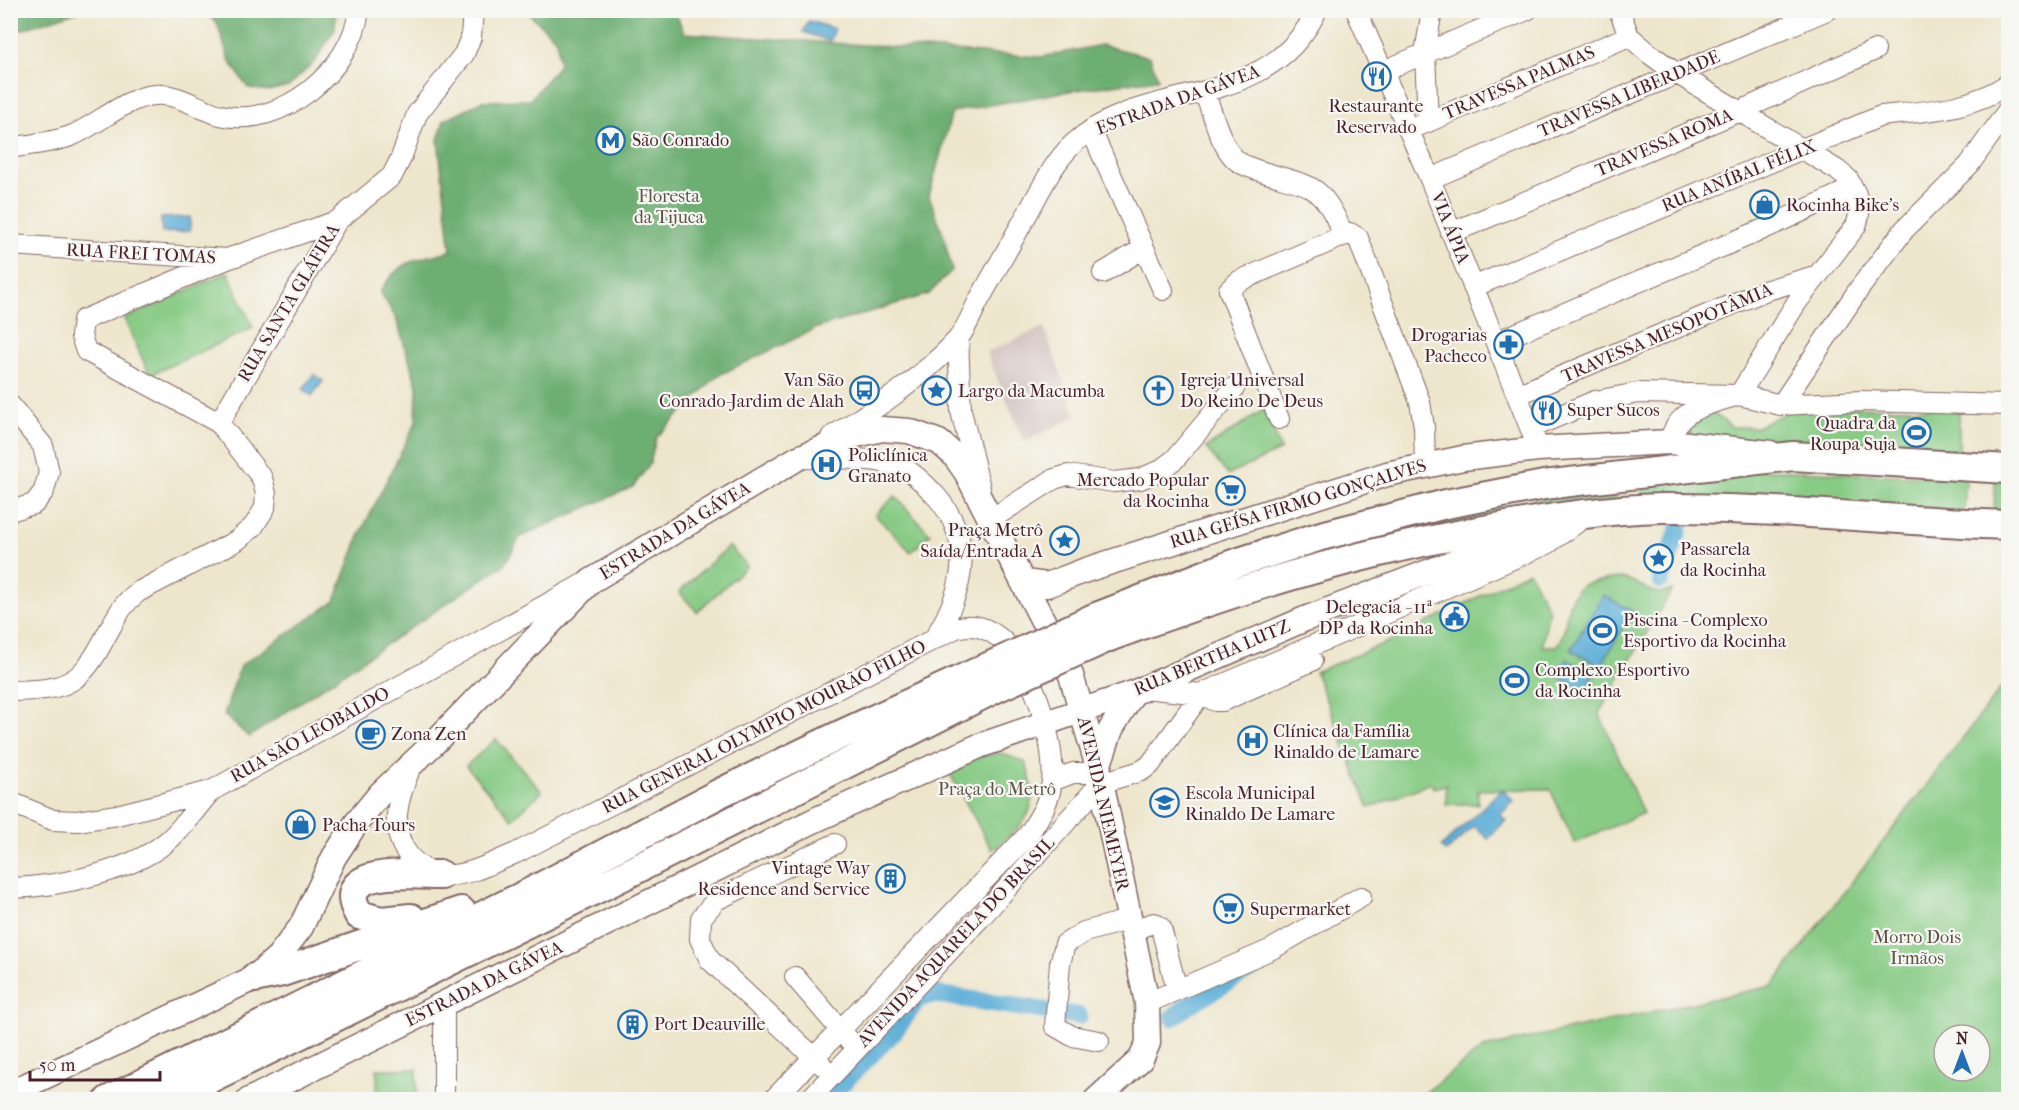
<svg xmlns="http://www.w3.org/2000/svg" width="2019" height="1110" viewBox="0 0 2019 1110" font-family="'IM FELL French Canon',serif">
<rect width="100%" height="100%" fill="#f6f6f2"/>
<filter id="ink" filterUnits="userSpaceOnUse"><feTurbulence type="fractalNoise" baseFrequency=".0167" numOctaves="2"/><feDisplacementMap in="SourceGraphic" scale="12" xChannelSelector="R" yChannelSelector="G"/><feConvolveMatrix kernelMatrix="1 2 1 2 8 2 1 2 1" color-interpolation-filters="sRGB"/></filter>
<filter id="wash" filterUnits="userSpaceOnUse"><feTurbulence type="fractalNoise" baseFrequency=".008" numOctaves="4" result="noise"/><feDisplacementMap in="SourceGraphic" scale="24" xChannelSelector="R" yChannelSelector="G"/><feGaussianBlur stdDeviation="1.35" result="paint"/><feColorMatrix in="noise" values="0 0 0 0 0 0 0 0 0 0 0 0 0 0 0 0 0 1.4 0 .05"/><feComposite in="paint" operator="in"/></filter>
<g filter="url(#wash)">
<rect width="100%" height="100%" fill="#eee6cc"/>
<path fill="#d1bfbd" d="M1044 327 1076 416 1024 442 986 352Z"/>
<path fill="#87cb85" stroke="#687558" stroke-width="1.5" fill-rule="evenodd" d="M228 272 253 328 150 375 124 319Z
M1797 407 1959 408V453L1796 448 1691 436 1685 424 1709 410 1732 427H1757Z
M1265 409 1281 450 1228 475 1206 448Z
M1751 469 1966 478 1964 512 1643 501 1640 483Z
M1995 480 2008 481V514L1994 513Z
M1607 487 1618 501 1270 570 1267 566 1424 521Z
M895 496 930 534 911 552 875 515Z
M729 546 747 566 697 612 679 592Z
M1529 571 1549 610 1542 646H1556C1572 628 1560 601 1583 585 1588 582 1596 582 1601 581 1609 579 1617 577 1625 579 1644 583 1650 599 1672 590L1599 713 1643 813 1575 843 1550 789 1478 790V804H1446V785L1433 788 1431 783 1369 808 1315 672 1393 640Z
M2008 679V1099H1417L1483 1048 1772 986ZM1944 1035H1980V1071H1944Z
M496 739 542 792 512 819 466 766Z
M1000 753 1025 762C1043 808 1027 823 992 850L949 772 982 756Z
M377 1069H417V1099H377Z"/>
<path fill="#6daf72" stroke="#5c674e" stroke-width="1.5" d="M11 10H79V11L11 33Z
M204 11H336L335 29 316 60 289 86 268 91 248 88 229 60 217 23Z
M526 11H675L684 33 1041 57 1102 45 1150 57 1158 79 1069 91 952 112 929 196 943 234 952 270 929 294 817 328 717 376 656 438 650 464 633 487 520 537 505 564 249 737 224 715 240 666 335 601 360 534 416 422 417 386 396 318 380 292C397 261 419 258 451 251L438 140 444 120 482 101 530 100 559 65 557 40Z"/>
<path fill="#5dafd8" stroke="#546782" stroke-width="1.5" d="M809 21 835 29 830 41 803 32Z
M190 217V231L162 233 161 218Z
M314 374 323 381 312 396 303 389Z
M1603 595 1632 611 1601 666 1571 650Z
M1566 659 1594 675 1584 692 1556 675Z
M1502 789 1514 801 1500 815 1506 820 1488 839 1474 826 1446 852 1441 847Z"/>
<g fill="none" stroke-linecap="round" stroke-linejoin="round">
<path stroke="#5dafd8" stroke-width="18" d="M1661 580 1679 529
M1173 1017 1189 1005 1254 967
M826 1100 894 1032 918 999 933 994 1079 1016"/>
</g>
</g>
<g filter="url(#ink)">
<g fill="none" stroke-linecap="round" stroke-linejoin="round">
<defs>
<path id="minor" d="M1356 10 1430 179 1535 440
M1619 10 1629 36 1650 54 1676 73 1837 170 1848 179 1856 194 1859 216 1856 226 1797 302 1739 395C1711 404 1676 408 1670 442
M1381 72 1527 10
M1204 92C1213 112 1219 143 1235 159 1242 166 1252 168 1260 171 1311 187 1321 181 1343 234
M1428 122 1425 53 1432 10
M1091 130 1163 290
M1409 130 1629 36
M10 148C31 144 54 143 73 135 98 124 129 96 155 95 179 93 198 109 220 115 281 130 352 70 359 10
M1430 179 1827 10
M1451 233 1740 111 1875 50
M10 245 227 259 337 221
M1103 273 1144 248
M1473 287 1881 116C1926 111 1970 110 2008 84
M958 339 961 411 980 488
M1496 342 1757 232 1853 188
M1517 395 1764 291 1818 275
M10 405 43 446 49 472 44 491 34 504 10 511
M1781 405 1859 289 1904 230 1969 165 2008 110
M1279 419 1229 290 1239 281 1350 233 1358 238 1420 402 1424 427 1425 465
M219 423 337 221 392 176 401 158 417 114 464 54 471 37 473 10
M1530 428 1595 401 1638 393 1739 395 1781 405 1861 401 2008 405
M831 437C874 410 922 378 957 340 966 330 972 313 979 300 996 270 1013 239 1030 209 1042 187 1054 162 1073 144 1145 78 1267 115 1317 10
M800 458C829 459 874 456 901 467 913 472 927 486 936 496 976 542 964 591 934 639
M991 519 1054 479 1068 475 1114 482 1140 479 1159 471 1175 459 1235 387
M1144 688 1201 694 1215 701H1223L1312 661
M10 691C69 690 81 685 108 632 117 616 122 604 138 592L236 541 253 527 265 508 266 494 262 478 219 423 86 351 81 336 83 320 227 259
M410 769C398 798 388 829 409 856 417 865 428 873 441 875 466 878 494 862 516 853L956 628C1019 608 1057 734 1052 781 1050 801 1039 818 1028 835L773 1100
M1052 781 1073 773H1099
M10 802 53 820 77 821 117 815 211 791 583 584
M10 888C58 887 137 871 172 837 186 823 198 806 211 791
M1131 930 1154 923 1161 928 1177 990
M795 977 849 1040
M1147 1003 1272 949 1361 897
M1099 1041 1072 1036 1055 1026 1060 964 1065 944 1084 932 1128 920
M822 1065 710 960 700 939 701 918 716 900 835 844
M444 1100V1004
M809 1100 983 915 1101 783 1141 771 1150 765 1201 694 1547 544 1589 514"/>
<path id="major" d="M1024 582 1047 585 1086 570 1387 474 1463 458 1538 449 1670 442 1770 453
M1098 767 1111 729 1133 693
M10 1093 254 978 278 957 301 927 334 857 357 822 380 794 434 743 591 581 798 458 852 436 882 429 909 431 939 442 954 455 966 472 1071 675 1098 767 1147 1003 1148 1043 1141 1059 1096 1100
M249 1100 815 820 979 746 1133 693 1305 619 1551 525"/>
<path id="highway" d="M1094 618 1233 564 1321 536 1446 504 1544 485 1793 456 2008 469
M1109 637C1233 590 1359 552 1489 529 1547 519 1604 509 1663 508 1778 507 1893 521 2008 525
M411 918 381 921 359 915C330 865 413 875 441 875
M254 978 282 972 461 911
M109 1100 535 890 720 793 840 735 986 668
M166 1100 615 880 996 688"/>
</defs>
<use href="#minor" stroke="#836563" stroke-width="22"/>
<use href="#major" stroke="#836563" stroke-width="27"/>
<use href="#highway" stroke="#836563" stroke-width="32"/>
<use href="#minor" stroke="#fff" stroke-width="20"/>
<use href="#major" stroke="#fff" stroke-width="24"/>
<use href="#highway" stroke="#fff" stroke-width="28"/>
<defs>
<path id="highway-bridge" d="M986 668 1094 618
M996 688 1109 637"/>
</defs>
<use href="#highway-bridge" stroke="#836563" stroke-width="32" stroke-linecap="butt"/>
<use href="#highway-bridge" stroke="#fff" stroke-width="28"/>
</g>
</g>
<defs>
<symbol id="restaurant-ring" viewBox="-11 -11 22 22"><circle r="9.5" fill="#f6f6f2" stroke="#1f6fb2" stroke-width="1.5"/><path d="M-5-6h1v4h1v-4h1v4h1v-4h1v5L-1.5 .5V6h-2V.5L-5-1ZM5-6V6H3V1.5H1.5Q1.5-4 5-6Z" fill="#1f6fb2"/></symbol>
<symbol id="metro-ring" viewBox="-11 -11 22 22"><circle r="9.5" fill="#f6f6f2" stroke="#1f6fb2" stroke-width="1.5"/><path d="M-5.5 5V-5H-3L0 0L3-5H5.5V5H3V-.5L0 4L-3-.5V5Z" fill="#1f6fb2"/></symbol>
<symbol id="shop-ring" viewBox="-11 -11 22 22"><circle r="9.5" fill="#f6f6f2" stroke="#1f6fb2" stroke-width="1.5"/><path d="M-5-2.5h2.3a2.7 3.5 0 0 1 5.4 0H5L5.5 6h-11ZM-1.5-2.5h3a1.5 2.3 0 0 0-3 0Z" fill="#1f6fb2"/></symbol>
<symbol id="pharmacy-ring" viewBox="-11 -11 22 22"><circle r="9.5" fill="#f6f6f2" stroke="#1f6fb2" stroke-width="1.5"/><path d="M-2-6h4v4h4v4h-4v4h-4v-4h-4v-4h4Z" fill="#1f6fb2"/></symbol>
<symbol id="bus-ring" viewBox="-11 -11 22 22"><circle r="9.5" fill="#f6f6f2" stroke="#1f6fb2" stroke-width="1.5"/><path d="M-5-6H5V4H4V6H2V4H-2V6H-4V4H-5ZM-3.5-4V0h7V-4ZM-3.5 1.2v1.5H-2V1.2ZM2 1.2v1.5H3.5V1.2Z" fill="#1f6fb2"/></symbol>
<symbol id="church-ring" viewBox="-11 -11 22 22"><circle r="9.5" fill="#f6f6f2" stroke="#1f6fb2" stroke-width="1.5"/><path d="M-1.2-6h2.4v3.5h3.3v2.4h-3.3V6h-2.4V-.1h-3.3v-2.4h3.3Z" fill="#1f6fb2"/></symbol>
<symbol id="sight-ring" viewBox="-11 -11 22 22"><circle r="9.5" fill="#f6f6f2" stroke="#1f6fb2" stroke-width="1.5"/><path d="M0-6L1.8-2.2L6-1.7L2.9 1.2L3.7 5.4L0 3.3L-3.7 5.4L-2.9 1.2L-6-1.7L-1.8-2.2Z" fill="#1f6fb2"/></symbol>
<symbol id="stadium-ring" viewBox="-11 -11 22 22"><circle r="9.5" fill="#f6f6f2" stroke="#1f6fb2" stroke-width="1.5"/><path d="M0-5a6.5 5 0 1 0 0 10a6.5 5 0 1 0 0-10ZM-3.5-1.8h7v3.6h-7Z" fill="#1f6fb2"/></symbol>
<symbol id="hospital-ring" viewBox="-11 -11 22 22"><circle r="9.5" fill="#f6f6f2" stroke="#1f6fb2" stroke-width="1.5"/><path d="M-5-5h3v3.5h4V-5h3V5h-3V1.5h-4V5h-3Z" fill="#1f6fb2"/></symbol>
<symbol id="supermarket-ring" viewBox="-11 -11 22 22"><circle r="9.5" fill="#f6f6f2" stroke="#1f6fb2" stroke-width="1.5"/><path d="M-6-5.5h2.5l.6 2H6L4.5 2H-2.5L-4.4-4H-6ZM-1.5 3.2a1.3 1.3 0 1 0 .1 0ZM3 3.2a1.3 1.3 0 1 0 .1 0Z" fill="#1f6fb2"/></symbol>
<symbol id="civic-ring" viewBox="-11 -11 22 22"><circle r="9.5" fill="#f6f6f2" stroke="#1f6fb2" stroke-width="1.5"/><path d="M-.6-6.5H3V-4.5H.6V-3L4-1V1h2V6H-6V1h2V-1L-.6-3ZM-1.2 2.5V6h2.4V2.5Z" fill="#1f6fb2"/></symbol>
<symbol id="cafe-ring" viewBox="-11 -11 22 22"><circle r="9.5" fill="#f6f6f2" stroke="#1f6fb2" stroke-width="1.5"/><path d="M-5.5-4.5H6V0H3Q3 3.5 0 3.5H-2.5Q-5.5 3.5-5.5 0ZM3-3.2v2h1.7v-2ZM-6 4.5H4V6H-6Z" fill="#1f6fb2"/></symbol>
<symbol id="school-ring" viewBox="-11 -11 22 22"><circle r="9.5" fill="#f6f6f2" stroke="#1f6fb2" stroke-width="1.5"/><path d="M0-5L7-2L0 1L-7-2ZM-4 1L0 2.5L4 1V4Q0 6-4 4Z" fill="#1f6fb2"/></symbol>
<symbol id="building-ring" viewBox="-11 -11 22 22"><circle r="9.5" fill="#f6f6f2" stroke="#1f6fb2" stroke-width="1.5"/><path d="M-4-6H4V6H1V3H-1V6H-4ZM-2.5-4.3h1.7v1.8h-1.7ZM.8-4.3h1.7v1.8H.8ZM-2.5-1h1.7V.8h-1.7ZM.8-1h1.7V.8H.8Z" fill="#1f6fb2"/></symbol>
</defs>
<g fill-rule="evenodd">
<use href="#restaurant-ring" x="1360" y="60" width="33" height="33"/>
<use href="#metro-ring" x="594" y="124" width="33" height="33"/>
<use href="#shop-ring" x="1748" y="188" width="33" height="33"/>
<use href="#pharmacy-ring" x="1492" y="328" width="33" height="33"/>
<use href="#bus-ring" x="848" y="374" width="33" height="33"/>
<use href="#church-ring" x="1142" y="374" width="33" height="33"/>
<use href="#sight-ring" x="920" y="374" width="33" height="33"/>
<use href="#restaurant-ring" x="1530" y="394" width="33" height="33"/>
<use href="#stadium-ring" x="1900" y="416" width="33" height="33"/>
<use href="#hospital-ring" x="810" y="448" width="33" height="33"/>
<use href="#supermarket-ring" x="1214" y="474" width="33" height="33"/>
<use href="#sight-ring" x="1048" y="524" width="33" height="33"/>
<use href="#sight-ring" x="1642" y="542" width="33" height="33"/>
<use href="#civic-ring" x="1438" y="600" width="33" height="33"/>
<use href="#stadium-ring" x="1586" y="614" width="33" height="33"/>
<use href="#stadium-ring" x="1498" y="664" width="33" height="33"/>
<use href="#cafe-ring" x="354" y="718" width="33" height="33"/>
<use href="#hospital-ring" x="1236" y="724" width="33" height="33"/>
<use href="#school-ring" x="1148" y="786" width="33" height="33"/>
<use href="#shop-ring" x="284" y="808" width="33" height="33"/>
<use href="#building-ring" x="874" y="862" width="33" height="33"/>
<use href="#supermarket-ring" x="1212" y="892" width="33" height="33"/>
<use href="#building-ring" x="616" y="1008" width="33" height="33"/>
</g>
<g text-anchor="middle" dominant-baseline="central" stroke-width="4.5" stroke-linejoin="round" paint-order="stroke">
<g font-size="18" fill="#4a1f2b" stroke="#f6f6f2">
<text transform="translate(1519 83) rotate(-23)">TRAVESSA PALMAS</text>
<text transform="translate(1629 94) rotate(-23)">TRAVESSA LIBERDADE</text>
<text transform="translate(1178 100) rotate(-20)">ESTRADA DA GÁVEA</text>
<text transform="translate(1664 143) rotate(-23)">TRAVESSA ROMA</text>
<text transform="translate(1739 176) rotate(-22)">RUA ANÍBAL FÉLIX</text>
<text transform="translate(1450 228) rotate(68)">VIA ÁPIA</text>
<text transform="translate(141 254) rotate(3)">RUA FREI TOMAS</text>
<text transform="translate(289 303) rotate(-59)">RUA SANTA GLÁFIRA</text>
<text transform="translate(1667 333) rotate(-23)">TRAVESSA MESOPOTÂMIA</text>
<text transform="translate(1298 504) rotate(-17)">RUA GEÍSA FIRMO GONÇALVES</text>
<text transform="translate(675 531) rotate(-31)">ESTRADA DA GÁVEA</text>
<text transform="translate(1212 658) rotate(-23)">RUA BERTHA LUTZ</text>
<text transform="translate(764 727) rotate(-27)">RUA GENERAL OLYMPIO MOURÃO FILHO</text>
<text transform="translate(310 735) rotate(-29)">RUA SÃO LEOBALDO</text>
<text transform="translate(1103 804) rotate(77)">AVENIDA NIEMEYER</text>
<text transform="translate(956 942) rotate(-47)">AVENIDA AQUARELA DO BRASIL</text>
<text transform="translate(484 984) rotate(-26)">ESTRADA DA GÁVEA</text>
</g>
<g font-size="18" fill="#4a1f2b" stroke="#f6f6f2" text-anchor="start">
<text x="1376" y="106" text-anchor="middle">Restaurante<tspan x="1376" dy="21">Reservado</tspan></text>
<text x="632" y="140">São Conrado</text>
<text x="1786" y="205">Rocinha Bike's</text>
<text x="1487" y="335" text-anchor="end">Drogarias<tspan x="1487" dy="21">Pacheco</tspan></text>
<text x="844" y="380" text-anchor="end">Van São<tspan x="844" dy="21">Conrado-Jardim de Alah</tspan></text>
<text x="1180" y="380">Igreja Universal<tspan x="1180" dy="21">Do Reino De Deus</tspan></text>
<text x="958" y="391">Largo da Macumba</text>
<text x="1567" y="410">Super Sucos</text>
<text x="1896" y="423" text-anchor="end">Quadra da<tspan x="1896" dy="21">Roupa Suja</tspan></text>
<text x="848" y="455">Policlínica<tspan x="848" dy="21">Granato</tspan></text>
<text x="1209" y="480" text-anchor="end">Mercado Popular<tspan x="1209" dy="21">da Rocinha</tspan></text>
<text x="1043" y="530" text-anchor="end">Praça Metrô<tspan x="1043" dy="21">Saída/Entrada A</tspan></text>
<text x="1680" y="549">Passarela<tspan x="1680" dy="21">da Rocinha</tspan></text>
<text x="1433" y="607" text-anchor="end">Delegacia - 11ª<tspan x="1433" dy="21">DP da Rocinha</tspan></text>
<text x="1623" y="620">Piscina - Complexo<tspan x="1623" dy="21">Esportivo da Rocinha</tspan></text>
<text x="1535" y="670">Complexo Esportivo<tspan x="1535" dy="21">da Rocinha</tspan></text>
<text x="1273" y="731">Clínica da Família<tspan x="1273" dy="21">Rinaldo de Lamare</tspan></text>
<text x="391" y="734">Zona Zen</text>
<text x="1185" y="793">Escola Municipal<tspan x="1185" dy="21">Rinaldo De Lamare</tspan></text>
<text x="322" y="825">Pacha Tours</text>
<text x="870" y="868" text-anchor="end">Vintage Way<tspan x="870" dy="21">Residence and Service</tspan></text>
<text x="1250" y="909">Supermarket</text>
<text x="654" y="1024">Port Deauville</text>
</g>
<g font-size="18" fill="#5c5346" stroke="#f6f6f2">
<text x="669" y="196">Floresta<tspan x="669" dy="21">da Tijuca</tspan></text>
<text x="997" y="789">Praça do Metrô</text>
<text x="1917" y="937">Morro Dois<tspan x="1917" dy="21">Irmãos</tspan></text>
</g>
</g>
<rect width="2019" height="1110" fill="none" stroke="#f6f6f2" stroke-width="36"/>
<g transform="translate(1962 1053)"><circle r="28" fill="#f6f6f2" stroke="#b1a0a2" stroke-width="1.5"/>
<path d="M0-4.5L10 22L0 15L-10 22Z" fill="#1f6fb2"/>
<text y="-9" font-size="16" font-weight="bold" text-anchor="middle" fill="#4a1f2b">N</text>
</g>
<path d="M30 1071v9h130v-9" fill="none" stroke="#4a1f2b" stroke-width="3"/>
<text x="39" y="1071" font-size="18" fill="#4a1f2b" stroke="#f6f6f2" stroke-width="4.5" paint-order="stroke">50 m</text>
</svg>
